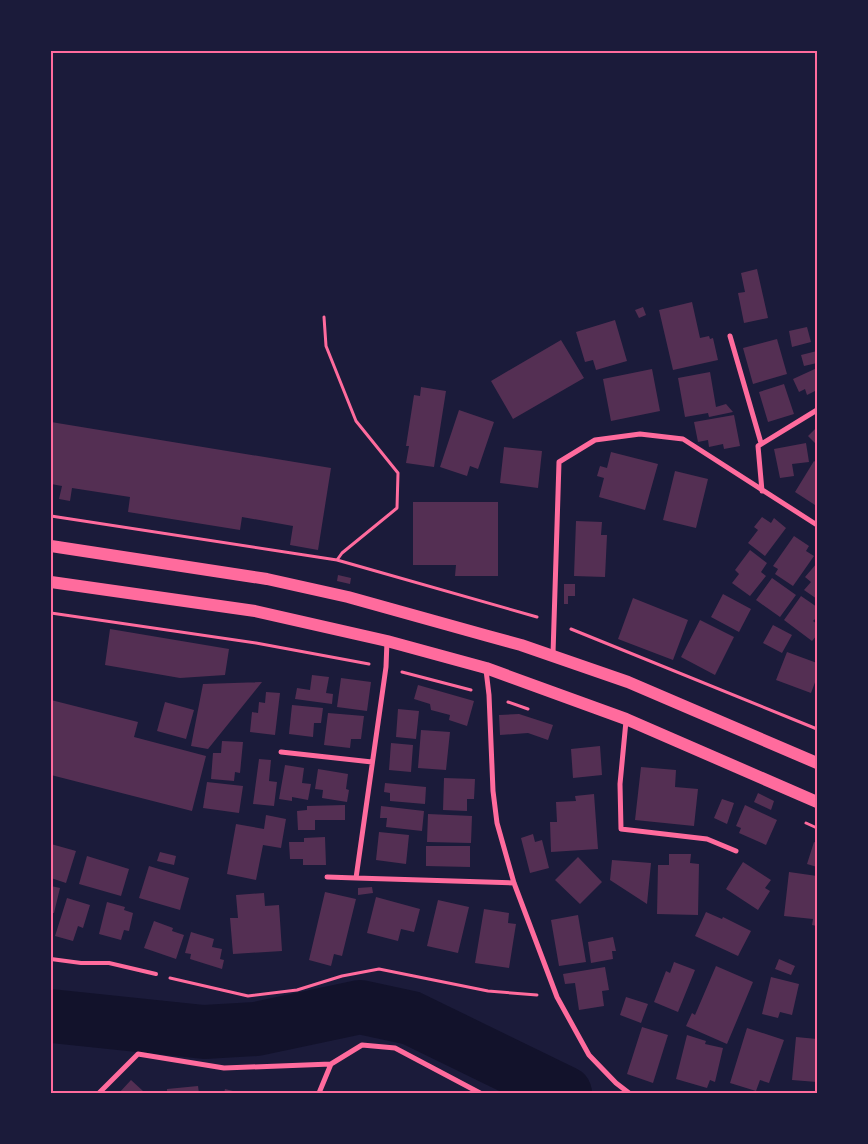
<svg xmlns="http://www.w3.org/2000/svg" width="868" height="1144" viewBox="0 0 868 1144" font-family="'DejaVu Sans',sans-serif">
<rect width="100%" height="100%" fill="#1b1b3a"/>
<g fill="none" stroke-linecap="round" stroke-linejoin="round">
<path stroke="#12122b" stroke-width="54" d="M51 1016 204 1032 256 1029 360 1007 411 1018 565 1093"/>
</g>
<path fill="#542f53" d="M757 269 768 318 744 323 738 293 745 292 741 273Z
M692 302 700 338 709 336 710 339 713 338 718 360 673 370 659 310Z
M643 307 646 315 639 318 635 310Z
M615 320 627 361 596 370 593 360 585 362 576 332Z
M807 327 811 342 792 347 789 331Z
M777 339 787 374 753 384 743 348Z
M561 340 584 378 513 419 491 381Z
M817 351V363L804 366 801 355Z
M817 368V390L807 395 805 389 799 392 793 379Z
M652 369 660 411 611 421 603 379Z
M710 372 716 407 726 404 733 412 709 417 708 413 685 417 678 378Z
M784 384 794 414 768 422 759 392Z
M421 387 446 391 434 467 406 463 409 446H406L414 395 420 396Z
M459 410 494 422 478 469 470 466 467 476 440 467Z
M734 415 740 446 724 449 723 444 709 447 708 440 698 442 694 422Z
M51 422 331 468 318 550 290 545 293 526 242 517 240 530 128 512 130 497 72 488 70 501 59 499 62 486 51 484Z
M817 427V445L808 436Z
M806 443 809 462 792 464 794 476 780 478 774 449Z
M504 447 542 451 538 488 500 483Z
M611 452 658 464 645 510 599 497 604 478 597 476 600 466 607 468Z
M814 461 817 463V503L815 505 795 492Z
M675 471 708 479 696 528 663 520Z
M413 502H498V576H455L456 565H413Z
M762 517 771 523 774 518 786 528 765 556 748 543 758 530 754 527Z
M576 521 602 522 601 535H607L605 577 574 576Z
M794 536 809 546 806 551 814 556 793 586 775 574 778 569 773 566Z
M750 550 767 563 761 572 766 576 750 596 732 583 739 574 735 570Z
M817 563V599L804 590 811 582 805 577Z
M338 575 351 578 350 584 337 581Z
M772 578 796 595 780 617 756 600Z
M564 584H575V596H568V604H564Z
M723 594 751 609 739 632 711 617Z
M801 596 817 607V617L813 621 817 624V635L812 641 784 620Z
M633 598 688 620 673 660 618 639Z
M700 620 734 637 715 675 681 657Z
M773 625 792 635 782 653 763 643Z
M110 629 229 649 225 675 180 678 105 665Z
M787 652 817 663V677L811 693 776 680Z
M312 675 329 677 326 693 333 694 332 704 295 699 297 688 310 690Z
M341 678 371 682 367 711 337 707Z
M262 682 208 749 191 746 203 684Z
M418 685 474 701 467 726 449 720 450 715 431 710 430 704 414 699Z
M266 692 280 693 275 735 250 732 252 712 258 713 259 702 265 703Z
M51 700 138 722 134 737 206 756 192 811 51 775Z
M165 702 194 710 186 739 157 731Z
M292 705 323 708 321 723H314L313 737 289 734Z
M398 709 419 711 416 739 396 737Z
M328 713 364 716 361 739H351L350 748 324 745Z
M519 714 553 725 548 740 528 733 500 735 499 715Z
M421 730 450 732 446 770 418 768Z
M222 741 243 742 240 773 235 772 234 781 211 779 213 753H221Z
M391 743 413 745 411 772 389 770Z
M600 746 602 775 573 778 571 749Z
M259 759 271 760 269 781 277 782 274 806 253 804Z
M285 765 304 768 302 783 311 784 308 800 292 797V801L279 799Z
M641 767 676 770 675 787 698 789 694 826 635 820Z
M318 769 348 774 346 789 349 790 347 802 322 798 323 790 315 789Z
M444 778 475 779 474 799H467V811L443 810Z
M207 782 243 786 239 813 203 808Z
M385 783 426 787 425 804 390 801V793L384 792Z
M758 793 774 801 771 810 754 802Z
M594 794 598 849 551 852 550 822H557L556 802 576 801 575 796Z
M722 799 734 803 727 824 714 818Z
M345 805V820H315V830H298L297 811 307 810V806Z
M745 805 777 820 766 845 739 833 741 828 736 826Z
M381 806 424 811 422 831 386 827 387 818H380Z
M428 814 472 816 471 843 427 842Z
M266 815 286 819 281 848 263 845 256 880 227 874 236 824 264 829Z
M379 832 409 835 406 864 376 860Z
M533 834 535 842 542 840 549 868 530 873 521 838Z
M325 837 326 865H303V859H290L289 842H304V838Z
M814 842 817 843V867L807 864Z
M51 844 76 851 66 883 51 878Z
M426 846H470V867L426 866Z
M160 852 176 856 174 865 157 861Z
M669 854H691L690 863 699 864 698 915 657 914 658 865H669Z
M87 856 129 869 121 896 79 884Z
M578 857 602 882 580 904 555 880Z
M612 860 651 863 647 904 610 880Z
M743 862 771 880 765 888 770 891 758 910 726 889Z
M149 866 189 878 180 910 139 898Z
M789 872 817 876V926L812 925 813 919 784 916Z
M51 886 60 888 54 913H51Z
M372 887 373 893 358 895V888Z
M325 892 356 899 342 956 334 954 331 966 309 960Z
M264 893 265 906 279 905 282 951 233 954 230 918H238L236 895Z
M376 897 420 909 414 932 401 929 398 941 367 933Z
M67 898 90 905 83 928 78 926 73 941 55 936Z
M438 900 469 907 458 953 427 946Z
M107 902 125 907 124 910 133 913 129 931 124 930 121 940 99 934Z
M484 909 509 913 508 923 516 924 509 968 475 963Z
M706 912 722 919 723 917 751 931 738 956 695 936Z
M578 915 586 962 559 966 551 920Z
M154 921 173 928 172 931 184 935 176 959 144 948Z
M191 932 214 939 212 947 222 949 220 959 224 960 222 969 190 959 191 954 185 953Z
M613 937 616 951H612L613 959 591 963 588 942Z
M779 959 795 966 791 975 775 969Z
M674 962 695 970 678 1012 654 1002 666 971 670 973Z
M716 966 753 982 727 1044 686 1026 692 1013 695 1015Z
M605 967 609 990 602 991 604 1006 579 1010 575 983 565 984 563 974Z
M771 977 799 984 792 1015 780 1012 778 1018 762 1014Z
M626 997 648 1004 641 1023 620 1015Z
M642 1027 668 1035 653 1083 627 1074Z
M747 1028 784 1040 769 1083 760 1080 756 1091 730 1083Z
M687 1035 706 1041 705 1044 723 1048 715 1082 710 1080 707 1088 676 1079Z
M796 1037 817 1039V1082L792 1080Z
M131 1080 143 1091V1093H119Z
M198 1086 199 1093H167V1089Z
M225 1089 237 1092V1093H224Z"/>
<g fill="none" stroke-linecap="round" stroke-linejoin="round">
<path stroke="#ff6b9d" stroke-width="3" d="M324 317 326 346 356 421 398 473 397 508 342 553 337 560
M51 516 337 560 537 617
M51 613 256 643 369 664
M571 629 817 729
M402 672 471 690
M508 702 528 709
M806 823 817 828
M170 978 248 996 297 990 342 976 379 969 488 991 537 995"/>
<path stroke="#ff6b9d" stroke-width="4" d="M51 959 81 963H109L156 974"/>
<path stroke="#ff6b9d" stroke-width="5" d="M730 336 761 443
M762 491 758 446 817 410
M387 641 386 667 356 878 514 883
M553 654 559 462 595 440 640 434 683 439 817 525
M486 670 489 695 493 791 497 823 514 883 557 997 589 1055 616 1083 629 1093
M626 721 620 784 621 829 707 839 736 851
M281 752 372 762
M327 877 356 878
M99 1093 138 1054 224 1068 331 1064 362 1045 395 1048 480 1093
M319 1093 331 1064"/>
<path stroke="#ff6b9d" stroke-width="12" d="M51 546 267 579 348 597 488 636 521 645 628 682 817 763
M51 582 255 611 387 641 486 668 626 719 817 802"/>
</g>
<rect width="868" height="1144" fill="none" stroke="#1b1b3a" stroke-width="105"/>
<rect x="52" y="52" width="764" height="1040" fill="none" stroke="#ff6b9d" stroke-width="2"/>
</svg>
